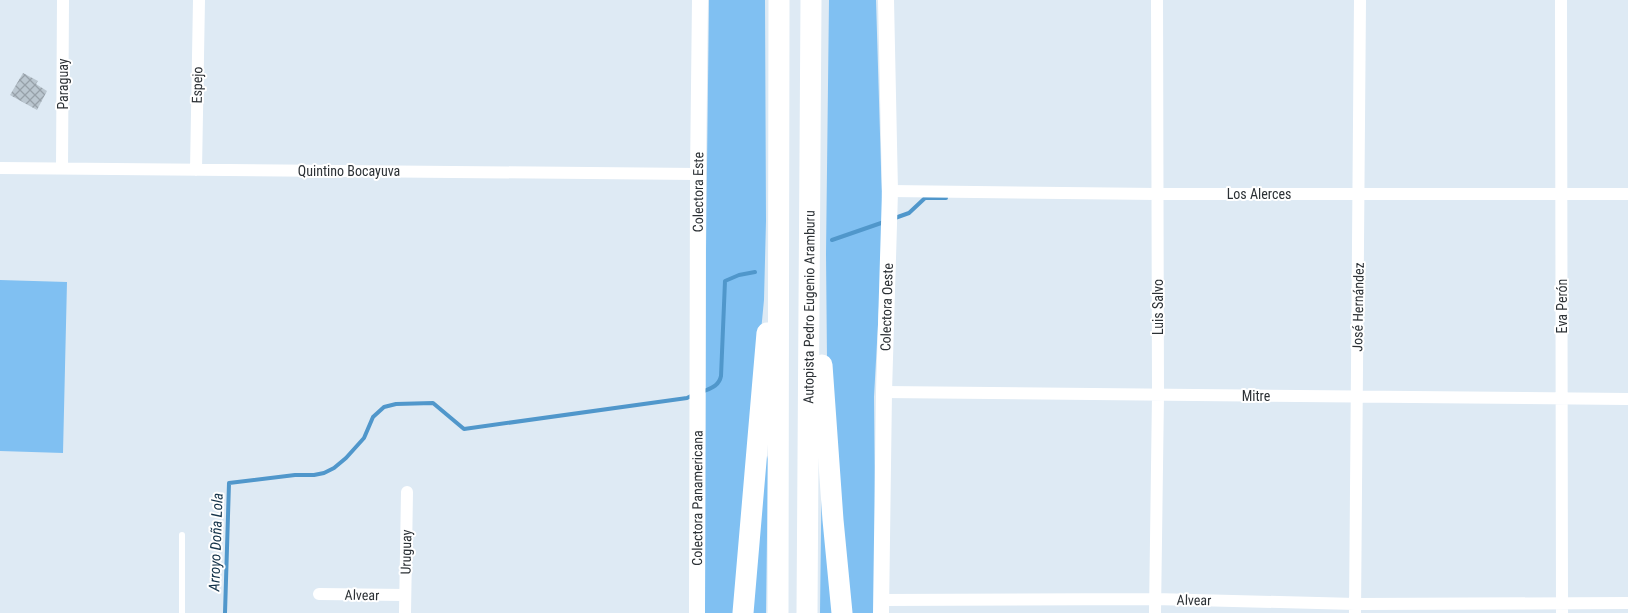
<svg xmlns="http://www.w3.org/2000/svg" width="1628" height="613" viewBox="0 0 1628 613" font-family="'Roboto Condensed',sans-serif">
<defs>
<pattern id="building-cross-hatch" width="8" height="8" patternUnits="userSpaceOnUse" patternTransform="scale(1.25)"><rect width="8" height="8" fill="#bac6cf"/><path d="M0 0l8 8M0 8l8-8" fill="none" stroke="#97a1a9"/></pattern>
</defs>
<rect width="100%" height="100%" fill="#deeaf4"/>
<path fill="#80c0f2" d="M709 0H765L766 221 764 300 734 613H705L706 249Z
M829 0H876L883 234 874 397 876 613H846L827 360 826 254Z
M0 280 67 282 63 453 0 451Z
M762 437 768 459 766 613H748Z
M822 446 834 613H820Z"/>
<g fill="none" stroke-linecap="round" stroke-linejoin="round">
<path stroke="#5097cb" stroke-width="4" d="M895 218 909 213 925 198H946
M832 240 884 222
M702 392C711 388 719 386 721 376L725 281 739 275 755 272
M225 613 229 483 295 475H314L324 473 334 468 346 458 364 438 373 417 384 407 396 404 433 403 464 429 687 398 693 395"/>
</g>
<path fill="url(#building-cross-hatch)" d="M23 73 38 81 36 84 47 91 37 110 10 95Z"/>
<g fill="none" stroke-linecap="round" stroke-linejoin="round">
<path stroke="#fff" stroke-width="6" d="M182 613V535"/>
<path stroke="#fff" stroke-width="12" d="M1561 0 1562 613
M0 168 698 174
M62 168 63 0
M196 170 199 0
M890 191 1157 194H1628
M884 392 1628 399
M319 594 405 595
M881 600 1155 599 1356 604 1628 603
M405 613 407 492
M1155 613 1158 395 1157 0
M1355 613 1360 0"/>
<g stroke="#fff" stroke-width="16">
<path id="s1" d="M697 613 698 174 700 0"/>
<path id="s2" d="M881 613 884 392 890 191 886 0"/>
</g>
<g stroke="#fff" stroke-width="21">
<path d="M822 365 833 520 842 613"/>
<path d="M743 613 767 333"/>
<path d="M778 613 779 0"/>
<path id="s3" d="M807 613 811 0"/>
</g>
</g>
<g text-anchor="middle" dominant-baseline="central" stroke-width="4" stroke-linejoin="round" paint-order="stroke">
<g font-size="14" fill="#2c3135" stroke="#fff">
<text transform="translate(63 84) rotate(-90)">Paraguay</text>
<text transform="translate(197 85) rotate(-89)">Espejo</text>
<text x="349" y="171">Quintino Bocayuva</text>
<text stroke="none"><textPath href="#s1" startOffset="421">Colectora Este</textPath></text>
<text x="1259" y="194">Los Alerces</text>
<text stroke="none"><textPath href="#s2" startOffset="306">Colectora Oeste</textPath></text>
<text transform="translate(1562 306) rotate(-90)">Eva Perón</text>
<text stroke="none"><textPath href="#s3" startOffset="306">Autopista Pedro Eugenio Aramburu</textPath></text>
<text transform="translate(1158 307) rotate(-90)">Luis Salvo</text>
<text transform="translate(1358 307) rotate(-89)">José Hernández</text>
<text x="1256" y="396">Mitre</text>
<text stroke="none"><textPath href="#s1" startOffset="115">Colectora Panamericana</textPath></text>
<text transform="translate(406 552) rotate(-89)">Uruguay</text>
<text transform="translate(362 595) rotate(1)">Alvear</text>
<text transform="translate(1194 600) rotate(1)">Alvear</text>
</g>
<g font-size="15" font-style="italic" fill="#143349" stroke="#fff">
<text transform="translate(216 542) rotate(-88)">Arroyo Doña Lola</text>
</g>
</g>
</svg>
